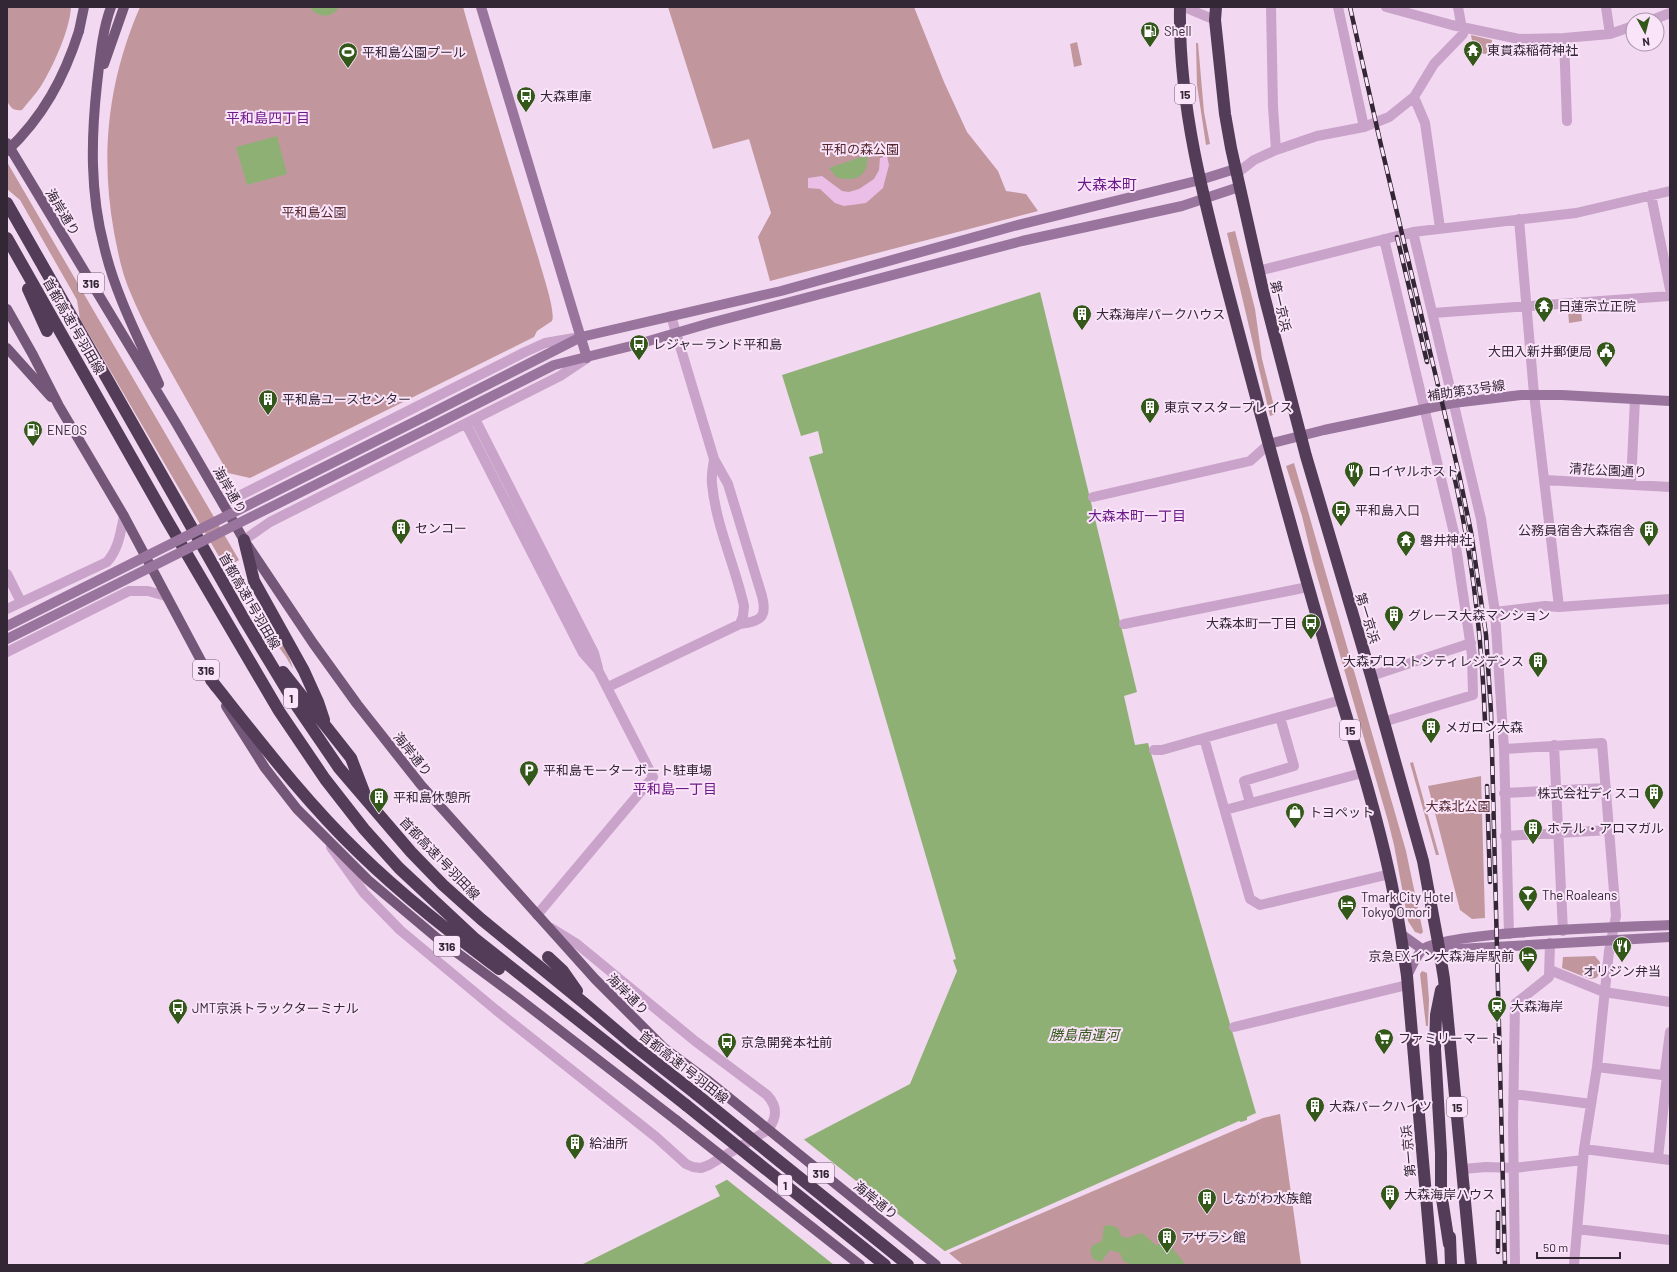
<svg xmlns="http://www.w3.org/2000/svg" width="1677" height="1272" viewBox="0 0 1677 1272" font-family="Barlow,'Noto Sans JP',sans-serif">
<rect width="100%" height="100%" fill="#f2d8f1"/>
<path fill="#c1979d" d="M7 7H71C70 29 53 67 41 86 36 94 28 102 22 110 13 111 11 108 7 101Z
M140 7H463C487 92 513 176 539 260 542 272 556 312 552 321L537 331 534 337 250 478 228 473C209 439 190 406 171 372 157 347 142 321 131 294 122 274 118 253 114 232 100 154 108 81 140 7Z
M668 7H914L944 82 967 132 998 171 1006 191 1026 194 1038 211 770 281 758 237 771 213 749 139 713 149Z
M1471 35 1492 40 1491 55 1474 52Z
M1077 42 1082 65 1074 67 1070 44Z
M1196 43H1198L1204 112 1210 144 1206 145 1197 85Z
M7 162 239 560 234 563 262 614C276 626 289 652 293 669L286 657 245 601 80 319 77 300 20 200 7 189Z
M1235 231 1255 309 1262 359 1276 414 1270 416 1227 233Z
M1581 308 1582 321 1569 323 1568 310Z
M1294 463 1406 851 1423 932 1421 934 1415 932 1408 921 1394 845 1388 821 1313 562 1302 516 1286 466Z
M1413 762 1439 855H1436L1410 763Z
M1481 776 1485 918 1472 919 1460 910 1428 786Z
M1595 956 1600 962 1598 976 1596 978 1590 979 1562 968 1563 957Z
M1422 971 1427 973 1429 1000 1428 1026H1426L1420 974Z
M1280 1114 1301 1265H963L949 1253 1263 1118Z"/>
<path fill="#ebbee8" d="M887 156 889 165 883 188 866 203 844 206 835 203 820 189 808 188V178L822 176 842 191 849 192 859 189 874 179 879 170 880 158Z"/>
<path fill="#8fb075" d="M310 7H339C332 19 317 18 310 7Z
M277 136 287 174 247 185 236 147Z
M867 155C870 176 854 183 836 177L829 168Z
M1040 292 1137 692 1124 696 1135 745 1148 743 1256 1113 1247 1117V1120L1241 1122 1239 1121 943 1252 926 1249 895 1265H581L720 1196 715 1186 910 1084 957 971 953 960 956 959 809 457 823 453 818 431 801 436 782 375Z
M1110 1225 1118 1228 1121 1236 1127 1238 1142 1233 1156 1245 1168 1243 1186 1265H1132L1123 1261 1120 1253 1110 1250 1101 1262 1093 1259 1090 1250 1093 1245 1102 1241 1104 1226Z"/>
<path fill="#f2d8f1" d="M802 1138 947 1253 943 1254 926 1251 899 1265H834L725 1178Z"/>
<g fill="none" stroke-linecap="round" stroke-linejoin="round">
<path stroke="#c9a3ca" stroke-width="10" d="M1184 7 1215 20
M1271 7 1273 107 1276 150
M1338 7 1364 127
M1386 7 1452 25 1519 39 1564 38 1610 34 1633 26
M1606 7 1610 34
M1652 20 1670 13
M1564 38 1567 121
M1414 97 1425 123 1440 228
M1236 174 1254 160 1276 150 1317 136 1364 127 1389 117 1414 97 1434 64 1463 34 1458 7
M1651 195 1670 289
M1519 219 1534 394 1559 607
M1413 232 1481 519 1495 612
M1258 271 1413 232 1576 213 1670 191
M1433 313 1670 296
M475 419 594 653 598 668
M466 424 583 653 598 670 653 777 537 915
M714 459C713 467 711 476 712 484 716 526 735 565 744 606L743 616 740 624
M1545 480 1670 487
M1631 484 1635 399
M1093 497 1250 461 1269 444
M223 504 525 352 545 343 580 337
M244 540 270 522 560 376 587 358
M7 574 21 602
M7 609 107 562C119 548 120 534 124 516
M1124 624 1308 587
M7 652 129 591H148L166 596
M1371 676 1471 643
M608 687 740 624C759 621 768 619 762 596L728 484 714 459 671 316
M1341 700 1204 738 1250 899 1260 905 1390 874
M1383 722 1473 695 1472 655 1454 533 1384 239
M1554 745 1563 931
M1504 749 1602 743 1616 916 1609 951 1597 1067 1584 1149 1574 1265
M1154 750H1162L1204 738
M1504 793 1606 788
M1250 803 1244 781 1294 766 1280 717
M1225 810 1362 773
M1505 836 1609 830
M331 847 364 893 400 930 496 1010 656 1137 686 1164 693 1167 701 1168 709 1165 768 1130C777 1117 778 1107 767 1095L695 1041 577 944 551 928
M1509 934 1504 749 1495 612 1545 606 1559 607 1670 599
M1550 970 1604 992 1670 1002
M1234 1027 1407 985
M1597 1067 1670 1076
M1514 1094 1591 1104
M1584 1149 1670 1160
M1658 1158 1667 1075 1665 1071 1670 1032
M1463 1169 1486 1167 1514 1168 1583 1160
M1577 1229 1670 1240
M1515 1265 1513 1124 1515 1004 1549 977 1550 943"/>
<path stroke="#99759e" stroke-width="10" d="M481 7 587 358
M424 417 581 337 781 291 1014 226 1200 180 1235 169
M429 428 554 365 635 345 710 323 1022 241 1182 206 1239 187
M1269 444 1324 430 1453 403 1521 395H1562L1670 401
M1401 934 1422 949 1440 950 1670 937
M1407 976C1411 968 1416 956 1422 950 1440 931 1633 927 1670 925"/>
<path stroke="#735678" stroke-width="10" d="M111 7C102 31 100 59 97 84 91 139 90 193 104 246 115 294 139 339 159 384
M79 31 84 7
M104 64 124 7
M7 143 176 423 244 540 313 643 357 704 421 785 595 979 664 1048 707 1080
M7 309 33 355 59 406 124 516 215 687
M7 348 51 397
M226 706 265 768 297 809 368 880 437 938 518 998 676 1120"/>
<path stroke="#523c57" stroke-width="12" d="M1180 7C1178 114 1209 219 1236 322 1264 428 1293 535 1324 641 1346 718 1372 794 1389 872 1397 907 1402 941 1407 976L1432 1265
M1216 7 1215 20 1225 114 1231 148 1264 295 1306 456 1371 676 1423 861 1438 942 1444 979 1471 1265
M7 203 245 621 294 702 339 768 411 852 443 885 481 919 584 1003 631 1043 696 1094
M7 238 167 520 279 711 325 779 364 829 399 868 474 938 686 1105
M28 289 47 331
M244 540 254 581 304 671 318 702 324 720
M283 672 351 758 364 792
M211 680C258 739 304 800 359 853 403 896 450 932 499 969
M548 957 563 971 577 991
M1441 990 1436 1015 1435 1049 1441 1153V1192L1449 1244
M1450 1237 1451 1265"/>
<defs>
<path id="rail" d="M1350 7 1380 141 1459 474 1471 532 1486 635 1491 712 1505 1265
M1397 237 1427 362
M1453 471C1472 553 1482 638 1485 722
M1487 786 1490 882
M1498 1212V1252"/>
</defs>
<use href="#rail" stroke="#332635" stroke-width="4.5"/>
<use href="#rail" stroke="#fae4f9" stroke-width="3" stroke-dasharray="9" stroke-linecap="butt"/>
<path stroke="#99759e" stroke-width="10" d="M7 626 424 417
M7 639 429 428"/>
<path stroke="#735678" stroke-width="10" d="M7 151C43 117 64 78 79 31
M707 1080 936 1265
M676 1120 860 1265"/>
<path stroke="#523c57" stroke-width="12" d="M696 1094 908 1265
M686 1105 885 1265"/>
</g>
<defs>
<symbol id="fuel-pin" viewBox="-11 -11 22 30"><path d="M0 17L-7.5 6A9.5 9.5 0 1 1 7.5 6Z" fill="#34581a" stroke="#fae4f9"/><path d="M-5.5-6h7V0h2V4h1.3V-2.5L3-4.5l.8-.8L6-3V5H2.5V1h-1V6h-7ZM-4.2-4.7v3.2H.2V-4.7Z" fill="#fff"/></symbol>
<symbol id="temple-pin" viewBox="-11 -11 22 30"><path d="M0 17L-7.5 6A9.5 9.5 0 1 1 7.5 6Z" fill="#34581a" stroke="#fae4f9"/><path d="M0-6L5-2H3V0L6.5 2.5H4V6H1.5V3h-3V6H-4V2.5H-6.5L-3 0V-2H-5Z" fill="#fff"/></symbol>
<symbol id="stadium-pin" viewBox="-11 -11 22 30"><path d="M0 17L-7.5 6A9.5 9.5 0 1 1 7.5 6Z" fill="#34581a" stroke="#fae4f9"/><path d="M0-5a6.5 5 0 1 0 0 10a6.5 5 0 1 0 0-10ZM-3.5-1.8h7v3.6h-7Z" fill="#fff"/></symbol>
<symbol id="bus-pin" viewBox="-11 -11 22 30"><path d="M0 17L-7.5 6A9.5 9.5 0 1 1 7.5 6Z" fill="#34581a" stroke="#fae4f9"/><path d="M-5-6H5V4H4V6H2V4H-2V6H-4V4H-5ZM-3.5-4V0h7V-4ZM-3.5 1.2v1.5H-2V1.2ZM2 1.2v1.5H3.5V1.2Z" fill="#fff"/></symbol>
<symbol id="building-pin" viewBox="-11 -11 22 30"><path d="M0 17L-7.5 6A9.5 9.5 0 1 1 7.5 6Z" fill="#34581a" stroke="#fae4f9"/><path d="M-4-6H4V6H1V3H-1V6H-4ZM-2.5-4.3h1.7v1.8h-1.7ZM.8-4.3h1.7v1.8H.8ZM-2.5-1h1.7V.8h-1.7ZM.8-1h1.7V.8H.8Z" fill="#fff"/></symbol>
<symbol id="civic-pin" viewBox="-11 -11 22 30"><path d="M0 17L-7.5 6A9.5 9.5 0 1 1 7.5 6Z" fill="#34581a" stroke="#fae4f9"/><path d="M-.6-6.5H3V-4.5H.6V-3L4-1V1h2V6H-6V1h2V-1L-.6-3ZM-1.2 2.5V6h2.4V2.5Z" fill="#fff"/></symbol>
<symbol id="restaurant-pin" viewBox="-11 -11 22 30"><path d="M0 17L-7.5 6A9.5 9.5 0 1 1 7.5 6Z" fill="#34581a" stroke="#fae4f9"/><path d="M-5-6h1v4h1v-4h1v4h1v-4h1v5L-1.5 .5V6h-2V.5L-5-1ZM5-6V6H3V1.5H1.5Q1.5-4 5-6Z" fill="#fff"/></symbol>
<symbol id="parking-pin" viewBox="-11 -11 22 30"><path d="M0 17L-7.5 6A9.5 9.5 0 1 1 7.5 6Z" fill="#34581a" stroke="#fae4f9"/><path d="M-3.5-5.5H1a3.5 3.5 0 0 1 0 7H-1V5.5H-3.5ZM-1-3.4V-.6H.8a1.4 1.4 0 0 0 0-2.8Z" fill="#fff"/></symbol>
<symbol id="shop-pin" viewBox="-11 -11 22 30"><path d="M0 17L-7.5 6A9.5 9.5 0 1 1 7.5 6Z" fill="#34581a" stroke="#fae4f9"/><path d="M-5-2.5h2.3a2.7 3.5 0 0 1 5.4 0H5L5.5 6h-11ZM-1.5-2.5h3a1.5 2.3 0 0 0-3 0Z" fill="#fff"/></symbol>
<symbol id="bar-pin" viewBox="-11 -11 22 30"><path d="M0 17L-7.5 6A9.5 9.5 0 1 1 7.5 6Z" fill="#34581a" stroke="#fae4f9"/><path d="M-6-5H6L.8 .8V4.5H3.5V6h-7V4.5H-.8V.8Z" fill="#fff"/></symbol>
<symbol id="hotel-pin" viewBox="-11 -11 22 30"><path d="M0 17L-7.5 6A9.5 9.5 0 1 1 7.5 6Z" fill="#34581a" stroke="#fae4f9"/><path d="M-6-4.5h1.5V1H6V5H4.5V3h-9V5H-6ZM-4 0a1.8 1.8 0 1 1 3.6 0ZM.5 0V-2.5h3Q6-2.5 6 0Z" fill="#fff"/></symbol>
<symbol id="station-pin" viewBox="-11 -11 22 30"><path d="M0 17L-7.5 6A9.5 9.5 0 1 1 7.5 6Z" fill="#34581a" stroke="#fae4f9"/><path d="M-3-6H3Q5-6 5-4V2Q5 4 3 4L4.5 6H3L1.5 4h-3L-3 6H-4.5L-3 4Q-5 4-5 2V-4Q-5-6-3-6ZM-3.5-4v3h7v-3ZM-3.5 1v1.5H-2V1ZM2 1v1.5H3.5V1Z" fill="#fff"/></symbol>
<symbol id="supermarket-pin" viewBox="-11 -11 22 30"><path d="M0 17L-7.5 6A9.5 9.5 0 1 1 7.5 6Z" fill="#34581a" stroke="#fae4f9"/><path d="M-6-5.5h2.5l.6 2H6L4.5 2H-2.5L-4.4-4H-6ZM-1.5 3.2a1.3 1.3 0 1 0 .1 0ZM3 3.2a1.3 1.3 0 1 0 .1 0Z" fill="#fff"/></symbol>
</defs>
<g fill-rule="evenodd">
<use href="#fuel-pin" x="1139" y="20" width="22" height="30"/>
<use href="#temple-pin" x="1462" y="39" width="22" height="30"/>
<use href="#stadium-pin" x="337" y="41" width="22" height="30"/>
<use href="#bus-pin" x="515" y="85" width="22" height="30"/>
<use href="#temple-pin" x="1533" y="295" width="22" height="30"/>
<use href="#building-pin" x="1071" y="303" width="22" height="30"/>
<use href="#bus-pin" x="628" y="333" width="22" height="30"/>
<use href="#civic-pin" x="1595" y="340" width="22" height="30"/>
<use href="#building-pin" x="257" y="388" width="22" height="30"/>
<use href="#building-pin" x="1139" y="396" width="22" height="30"/>
<use href="#fuel-pin" x="22" y="419" width="22" height="30"/>
<use href="#restaurant-pin" x="1343" y="460" width="22" height="30"/>
<use href="#bus-pin" x="1330" y="499" width="22" height="30"/>
<use href="#building-pin" x="390" y="517" width="22" height="30"/>
<use href="#building-pin" x="1638" y="519" width="22" height="30"/>
<use href="#temple-pin" x="1395" y="529" width="22" height="30"/>
<use href="#building-pin" x="1383" y="604" width="22" height="30"/>
<use href="#bus-pin" x="1300" y="612" width="22" height="30"/>
<use href="#building-pin" x="1527" y="650" width="22" height="30"/>
<use href="#building-pin" x="1420" y="716" width="22" height="30"/>
<use href="#parking-pin" x="518" y="759" width="22" height="30"/>
<use href="#building-pin" x="1643" y="782" width="22" height="30"/>
<use href="#building-pin" x="368" y="786" width="22" height="30"/>
<use href="#shop-pin" x="1284" y="801" width="22" height="30"/>
<use href="#building-pin" x="1522" y="817" width="22" height="30"/>
<use href="#bar-pin" x="1517" y="884" width="22" height="30"/>
<use href="#hotel-pin" x="1336" y="893" width="22" height="30"/>
<use href="#restaurant-pin" x="1611" y="935" width="22" height="30"/>
<use href="#hotel-pin" x="1517" y="945" width="22" height="30"/>
<use href="#station-pin" x="1486" y="995" width="22" height="30"/>
<use href="#bus-pin" x="167" y="997" width="22" height="30"/>
<use href="#supermarket-pin" x="1373" y="1027" width="22" height="30"/>
<use href="#bus-pin" x="716" y="1031" width="22" height="30"/>
<use href="#building-pin" x="1304" y="1095" width="22" height="30"/>
<use href="#building-pin" x="564" y="1132" width="22" height="30"/>
<use href="#building-pin" x="1379" y="1183" width="22" height="30"/>
<use href="#building-pin" x="1196" y="1187" width="22" height="30"/>
<use href="#building-pin" x="1156" y="1226" width="22" height="30"/>
</g>
<g text-anchor="middle" dominant-baseline="central" stroke-width="4" stroke-linejoin="round" paint-order="stroke">
<g fill="#fae4f9" stroke="#6f5f70" stroke-width="1">
<rect x="1175" y="84" width="20" height="20" rx="3"/>
<rect x="78" y="273" width="26" height="20" rx="3"/>
<rect x="193" y="660" width="26" height="20" rx="3"/>
<rect x="284" y="688" width="14" height="20" rx="3"/>
<rect x="1340" y="720" width="20" height="20" rx="3"/>
<rect x="434" y="936" width="26" height="20" rx="3"/>
<rect x="1447" y="1097" width="20" height="20" rx="3"/>
<rect x="808" y="1163" width="26" height="20" rx="3"/>
<rect x="778" y="1175" width="14" height="20" rx="3"/>
</g>
<g font-size="12" font-weight="bold" fill="#332635">
<text x="1185" y="94">15</text>
<text x="91" y="283">316</text>
<text x="206" y="670">316</text>
<text x="291" y="698">1</text>
<text x="1350" y="730">15</text>
<text x="447" y="946">316</text>
<text x="1457" y="1107">15</text>
<text x="821" y="1173">316</text>
<text x="785" y="1185">1</text>
</g>
<g font-size="13" fill="#332635" stroke="#fae4f9" text-anchor="start">
<text x="1164" y="31">Shell</text>
<text x="1487" y="50">東貫森稲荷神社</text>
<text x="362" y="52">平和島公園プール</text>
<text x="540" y="96">大森車庫</text>
<text x="1558" y="306">日蓮宗立正院</text>
<text x="1096" y="314">大森海岸パークハウス</text>
<text x="653" y="344">レジャーランド平和島</text>
<text x="1592" y="351" text-anchor="end">大田入新井郵便局</text>
<text x="282" y="399">平和島ユースセンター</text>
<text x="1164" y="407">東京マスタープレイス</text>
<text x="47" y="430">ENEOS</text>
<text x="1368" y="471">ロイヤルホスト</text>
<text x="1355" y="510">平和島入口</text>
<text x="415" y="528">センコー</text>
<text x="1635" y="530" text-anchor="end">公務員宿舎大森宿舎</text>
<text x="1420" y="540">磐井神社</text>
<text x="1408" y="615">グレース大森マンション</text>
<text x="1297" y="623" text-anchor="end">大森本町一丁目</text>
<text x="1524" y="661" text-anchor="end">大森プロストシティレジデンス</text>
<text x="1445" y="727">メガロン大森</text>
<text x="543" y="770">平和島モーターボート駐車場</text>
<text x="1640" y="793" text-anchor="end">株式会社ディスコ</text>
<text x="393" y="797">平和島休憩所</text>
<text x="1309" y="812">トヨペット</text>
<text x="1547" y="828">ホテル・アロマガル</text>
<text x="1542" y="895">The Roaleans</text>
<text x="1361" y="897">Tmark City Hotel<tspan x="1361" dy="15">Tokyo Omori</tspan></text>
<text x="1514" y="956" text-anchor="end">京急EXイン大森海岸駅前</text>
<text x="1622" y="971" text-anchor="middle">オリジン弁当</text>
<text x="1511" y="1006">大森海岸</text>
<text x="192" y="1008">JMT京浜トラックターミナル</text>
<text x="1398" y="1038">ファミリーマート</text>
<text x="741" y="1042">京急開発本社前</text>
<text x="1329" y="1106">大森パークハイツ</text>
<text x="589" y="1143">給油所</text>
<text x="1404" y="1194">大森海岸ハウス</text>
<text x="1221" y="1198">しながわ水族館</text>
<text x="1181" y="1237">アザラシ館</text>
</g>
<g font-size="13" fill="#54282e" stroke="#fae4f9">
<text x="860" y="149">平和の森公園</text>
<text x="314" y="212">平和島公園</text>
<text x="1458" y="806">大森北公園</text>
</g>
<g font-size="13" fill="#332635" stroke="#fae4f9">
<text transform="translate(63 212) rotate(59)">海岸通り</text>
<text transform="translate(1281 306) rotate(77)">第一京浜</text>
<text transform="translate(74 326) rotate(60)">首都高速1号羽田線</text>
<text transform="translate(1466 390) rotate(-8)">補助第33号線</text>
<text transform="translate(1608 470) rotate(3)">清花公園通り</text>
<text transform="translate(230 490) rotate(60)">海岸通り</text>
<text transform="translate(250 601) rotate(60)">首都高速1号羽田線</text>
<text transform="translate(1368 618) rotate(73)">第一京浜</text>
<text transform="translate(413 754) rotate(51)">海岸通り</text>
<text transform="translate(440 858) rotate(46)">首都高速1号羽田線</text>
<text transform="translate(628 994) rotate(45)">海岸通り</text>
<text transform="translate(684 1067) rotate(38)">首都高速1号羽田線</text>
<text transform="translate(1408 1151) rotate(-95)">第一京浜</text>
<text transform="translate(876 1200) rotate(39)">海岸通り</text>
</g>
<g font-size="14" fill="#6d1b88" stroke="#fae4f9">
<text x="268" y="117">平和島四丁目</text>
<text x="1137" y="515">大森本町一丁目</text>
<text x="675" y="788">平和島一丁目</text>
</g>
<g font-size="14" font-style="italic" fill="#34581a" stroke="#fae4f9">
<text x="1084" y="1034">勝島南運河</text>
</g>
<g font-size="15" fill="#6d1b88" stroke="#fae4f9">
<text x="1107" y="184">大森本町</text>
</g>
</g>
<rect width="1677" height="1272" fill="none" stroke="#332635" stroke-width="16"/>
<g transform="translate(1645 32) rotate(173)"><circle r="19" fill="#fae4f9" stroke="#aa98ab"/>
<path d="M0-3L7 15L0 10L-7 15Z" fill="#34581a"/>
<text y="-6" font-size="11" font-weight="bold" text-anchor="middle" fill="#332635">N</text>
</g>
<path d="M1537 1252v6h83v-6" fill="none" stroke="#332635" stroke-width="2"/>
<text x="1543" y="1252" font-size="12" fill="#332635" stroke="#fae4f9" stroke-width="3" paint-order="stroke">50 m</text>
</svg>
